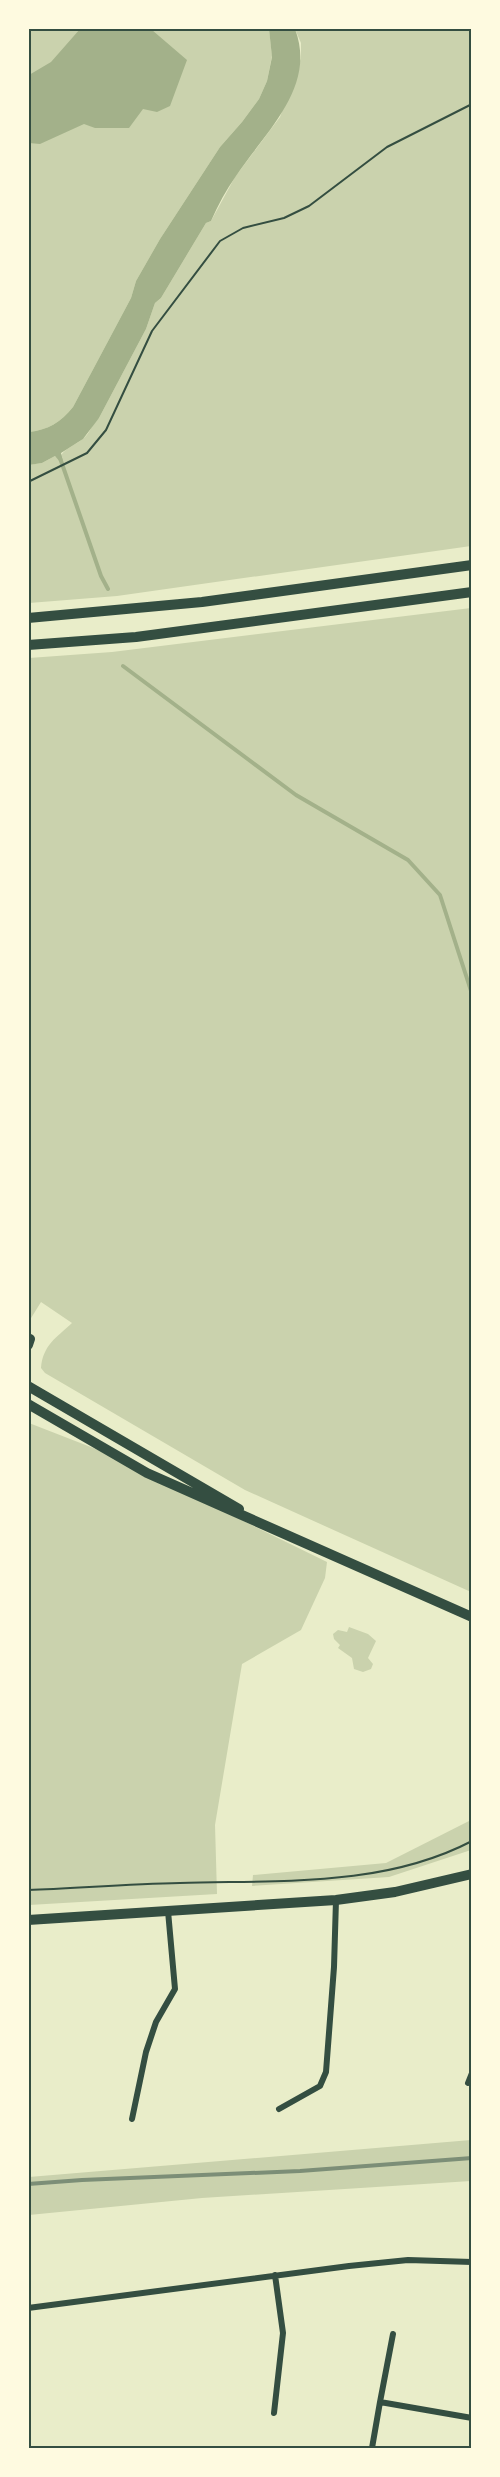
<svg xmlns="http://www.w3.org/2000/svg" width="500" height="2477" viewBox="0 0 500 2477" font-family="Roboto,sans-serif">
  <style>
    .green { fill: #cad2ad }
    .water { fill: #a3b18a }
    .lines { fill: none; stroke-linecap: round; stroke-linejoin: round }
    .stream { stroke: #a3b18a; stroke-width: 4 }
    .path { stroke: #344e41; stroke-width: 2 }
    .minor { stroke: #344e41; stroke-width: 6 }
    .primary { stroke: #344e41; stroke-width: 10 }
    .trunk { stroke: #344e41; stroke-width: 10 }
    .rail { stroke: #7c8e77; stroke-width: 4 }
    .neatline { fill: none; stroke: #344e41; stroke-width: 2 }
  </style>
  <rect width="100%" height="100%" fill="#e9edc9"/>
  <!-- green -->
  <path class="green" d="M 29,29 L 269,29 L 272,56 L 267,81 L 259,99 L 242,122 L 220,147 L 160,239 L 136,281 L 131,298 L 73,407 C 61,422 48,430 29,432 Z
    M 295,29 L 471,29 L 471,546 L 117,596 L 29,603 L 28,465 L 42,463 L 55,456 L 59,459 C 63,448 77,445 85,437 C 91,431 92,423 99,418 L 146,329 L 155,303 L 161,298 L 206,223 L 211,221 L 235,177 L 280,117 L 301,58 L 301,43 Z
    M 471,608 L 472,608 L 471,1592 L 245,1490 L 45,1373 L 41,1368 C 43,1345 56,1338 72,1323 L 41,1302 L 28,1323 L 29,658 L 112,652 Z
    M 29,1423 L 101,1451 L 327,1562 L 325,1578 L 301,1630 L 242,1664 L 215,1825 L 217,1894 L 29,1905 Z
    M 349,1627 L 368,1634 L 376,1641 L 368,1658 L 373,1664 L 371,1669 L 363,1672 L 354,1669 L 352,1658 L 338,1648 L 340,1645 L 334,1639 L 333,1634 L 338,1630 L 347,1632 Z
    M 471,1820 L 471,1850 L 389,1877 L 252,1886 L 253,1875 L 386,1863 Z
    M 471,2140 L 471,2181 L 202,2198 L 29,2215 L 29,2177 Z"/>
  <!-- water -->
  <path class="water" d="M 123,29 L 152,30 L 187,60 L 170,106 L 157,112 L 143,109 L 129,128 L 95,128 L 84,124 L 40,144 L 29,143 L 29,75 L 51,62 L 80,29 Z
    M 269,29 L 295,29 C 317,87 266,131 236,176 C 226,190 218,205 211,221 L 206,223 L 161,298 L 155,303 L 146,329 L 99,418 L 83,439 L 61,453 L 63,462 L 61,463 L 55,456 L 42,463 L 29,465 L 29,432 C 48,430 61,422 73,407 L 131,298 L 136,281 L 160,239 L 220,147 L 242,122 L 259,99 L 267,81 L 272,57 Z"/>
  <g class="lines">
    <!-- stream -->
    <path class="stream" d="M 60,458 L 101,576 L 108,589
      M 123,666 L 296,795 L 408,860 L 440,895 L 472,994"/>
    <!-- path -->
    <path class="path" d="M 28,482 L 87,453 L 106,430 L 152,331 L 220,241 L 243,228 L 284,218 L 309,206 L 387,147 L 472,104
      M 28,1890 C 79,1888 129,1884 180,1883 C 277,1880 382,1888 472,1841"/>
    <!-- minor -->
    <path class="minor" d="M 468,2083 L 472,2073
      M 279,2109 L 320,2086 L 326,2072 L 334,1967 L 336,1900
      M 132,2119 L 146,2052 L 156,2022 L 175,1989 L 168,1911
      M 28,2308 L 349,2266 L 408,2260 L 472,2262
      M 380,2402 L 393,2334
      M 274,2413 L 283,2333 L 275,2275
      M 372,2448 L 380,2402 L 472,2418"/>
    <!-- primary -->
    <path class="primary" d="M 28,1345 L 30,1339
      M 28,1386 L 239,1509
      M 28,1404 L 147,1473 L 472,1617
      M 28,1920 L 336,1900 L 395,1892 L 472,1874"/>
    <!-- trunk -->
    <path class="trunk" d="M 28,618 L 202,602 L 472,565
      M 28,645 L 136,637 L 472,592"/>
    <!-- rail -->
    <path class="rail" d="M 28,2184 L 82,2180 L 300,2171 L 472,2158"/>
  </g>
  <!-- border -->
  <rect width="500" height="2477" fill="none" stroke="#fefae0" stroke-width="60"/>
  <rect x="30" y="30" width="440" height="2417" class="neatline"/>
</svg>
